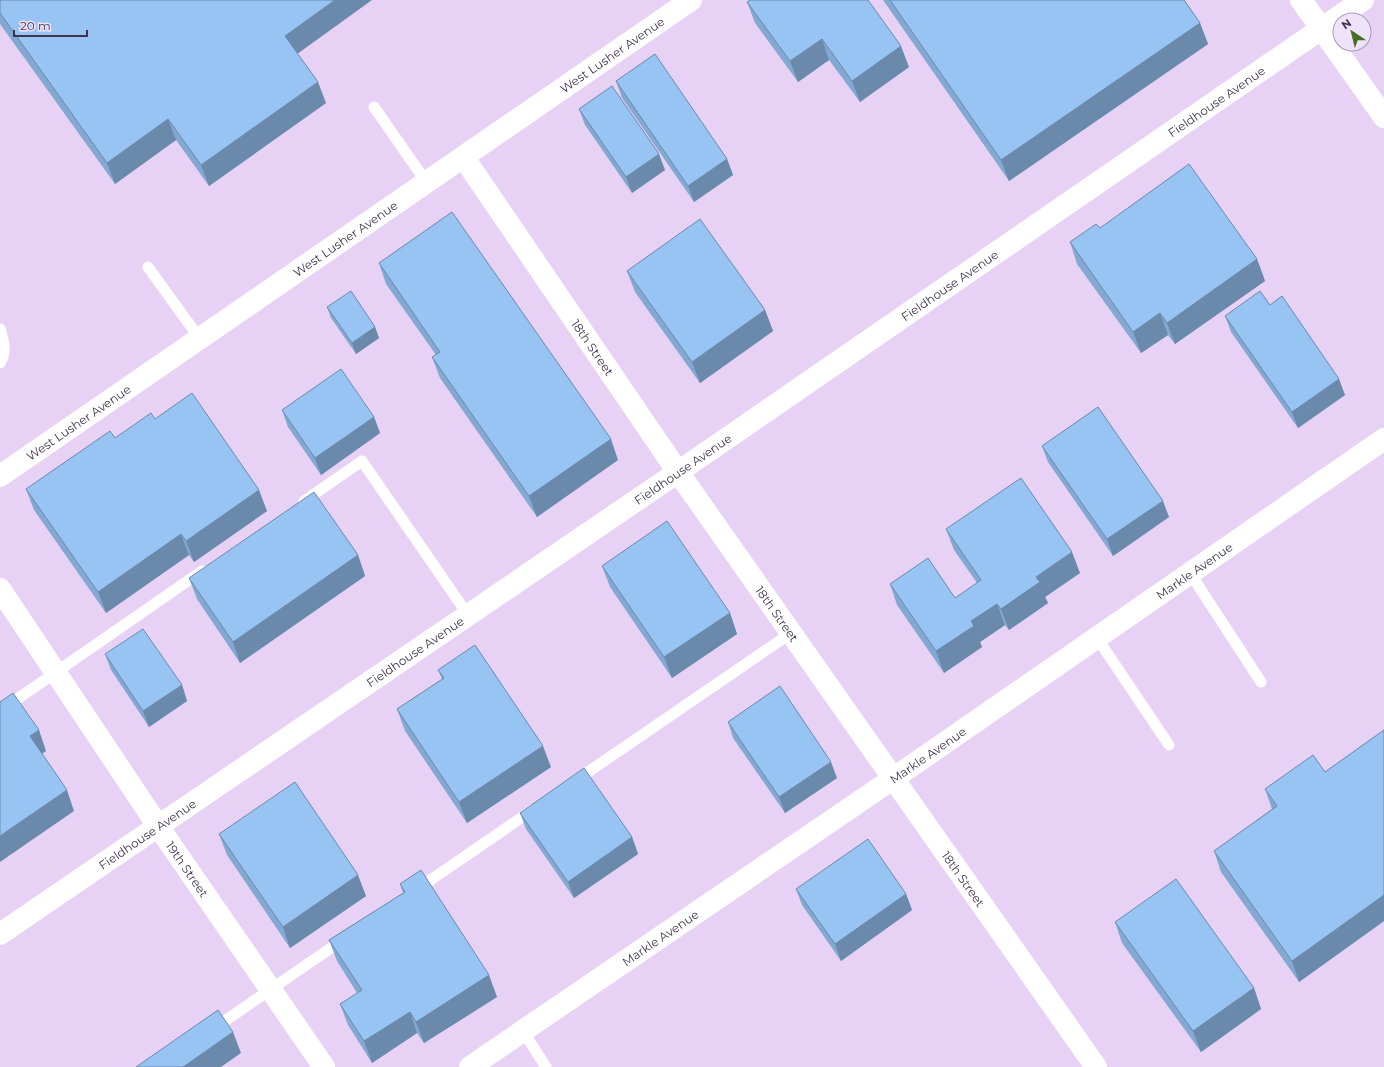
<svg xmlns="http://www.w3.org/2000/svg" width="1384" height="1067" viewBox="0 0 1384 1067" font-family="Montserrat,sans-serif">
  <style>
    .lines { fill: none; stroke-linecap: round; stroke-linejoin: round }
    .lane { stroke: #fff; stroke-width: 11 }
    .street { stroke: #fff; stroke-width: 22 }
    .secondary { stroke: #fff; stroke-width: 22 }
    .primary { stroke: #fff; stroke-width: 22 }
    .wall { fill: #83a9d2 }
    .shaded-wall { fill: #6a89ab }
    .building { fill: #98c4f4; stroke: #6a89ab }
    .labels { text-anchor: middle; dominant-baseline: central; stroke-width: 3; stroke-linejoin: round; paint-order: stroke }
    .street-label { font-size: 12px; fill: #42344c; stroke: #f0e2fb }
  </style>
  <rect width="100%" height="100%" fill="#e7d2f6"/>
  <g class="lines">
    <!-- lane -->
    <path class="lane" d="M 374,107 L 427,183
      M 148,267 L 200,339
      M 0,329 C 4,341 7,352 0,363
      M 304,501 L 362,461 L 468,615
      M 1190,573 L 1261,682
      M 1097,638 L 1169,745
      M 0,711 L 202,571
      M 575,781 L 791,633
      M 416,890 L 534,809
      M 213,1029 L 344,939
      M 523,1031 L 546,1067"/>
    <!-- street -->
    <g class="street">
      <path id="s1" d="M 464,158 L 678,472 L 1096,1067"/>
      <path id="s2" d="M 0,589 L 158,826 L 324,1067"/>
      <path id="s3" d="M 0,934 L 678,472 L 1363,0"/>
      <path id="s4" d="M 470,1067 L 894,778 L 1384,439"/>
    </g>
    <!-- secondary -->
    <path class="secondary" d="M 1301,0 L 1384,117"/>
    <!-- primary -->
    <path class="primary" id="s5" d="M 0,476 L 691,0"/>
  </g>
  <!-- wall -->
  <path class="wall" d="M 0,0 L 297,53 L 326,103 L 209,186 L 176,140 L 115,184 L 0,24 Z
    M 883,0 L 1184,0 L 1200,23 L 1208,44 L 1009,181 Z
    M 747,2 L 909,67 L 860,102 L 829,60 L 798,82 L 755,23 Z
    M 616,81 L 727,159 L 733,175 L 694,202 L 622,98 Z
    M 579,109 L 665,170 L 632,193 L 585,125 Z
    M 1100,228 L 1257,259 L 1265,281 L 1175,344 L 1168,335 L 1141,353 L 1077,264 L 1070,242 Z
    M 379,263 L 618,460 L 537,517 L 440,378 L 432,357 L 436,355 L 386,284 Z
    M 627,271 L 765,310 L 773,331 L 700,383 L 635,292 Z
    M 1270,305 L 1345,395 L 1298,428 L 1231,332 L 1225,316 Z
    M 327,307 L 375,327 L 379,338 L 356,354 L 331,318 Z
    M 282,410 L 374,417 L 380,433 L 321,475 L 288,427 Z
    M 155,419 L 267,511 L 194,562 L 189,555 L 106,613 L 34,510 L 26,489 L 115,438 Z
    M 1042,446 L 1169,517 L 1113,556 L 1048,462 Z
    M 946,529 L 1080,573 L 1045,597 L 1048,603 L 1009,630 L 1005,625 L 980,642 L 982,647 L 944,673 L 897,605 L 890,584 L 955,598 L 977,583 L 954,550 Z
    M 358,555 L 365,576 L 240,663 L 197,599 L 189,578 Z
    M 602,566 L 730,613 L 737,634 L 672,678 L 610,587 Z
    M 105,654 L 182,685 L 187,701 L 149,727 L 111,670 Z
    M 438,670 L 551,767 L 467,823 L 405,731 L 397,709 L 442,679 Z
    M 728,722 L 837,778 L 785,813 L 733,738 Z
    M 1384,730 L 1384,921 L 1299,982 L 1221,872 L 1214,851 L 1272,809 L 1265,789 L 1325,772 Z
    M 520,813 L 632,837 L 638,854 L 574,898 L 526,829 Z
    M 219,834 L 366,896 L 290,948 L 227,855 Z
    M 400,884 L 497,997 L 424,1043 L 417,1033 L 372,1063 L 348,1025 L 340,1004 L 357,993 L 337,961 L 329,940 L 403,893 Z
    M 796,889 L 906,894 L 912,910 L 841,961 L 802,905 Z
    M 1115,922 L 1254,988 L 1261,1009 L 1201,1052 L 1122,943 Z"/>
  <!-- shaded-wall -->
  <path class="shaded-wall" d="M 335,0 L 372,0 L 293,57 L 285,36 Z
    M 1200,23 L 1208,44 L 1009,181 L 1001,160 Z
    M 822,39 L 829,60 L 798,82 L 790,61 Z
    M 901,46 L 909,67 L 860,102 L 852,81 Z
    M 318,82 L 326,103 L 209,186 L 201,165 Z
    M 168,119 L 176,140 L 115,184 L 107,163 Z
    M 659,154 L 665,170 L 632,193 L 626,177 Z
    M 727,159 L 733,175 L 694,202 L 688,186 Z
    M 1257,259 L 1265,281 L 1175,344 L 1167,323 Z
    M 765,310 L 773,331 L 700,383 L 692,362 Z
    M 1160,313 L 1168,335 L 1141,353 L 1133,332 Z
    M 375,327 L 379,338 L 356,354 L 352,343 Z
    M 1339,379 L 1345,395 L 1298,428 L 1292,412 Z
    M 374,417 L 380,433 L 321,475 L 315,458 Z
    M 611,439 L 618,460 L 537,517 L 529,496 Z
    M 259,490 L 267,511 L 194,562 L 186,541 Z
    M 1163,501 L 1169,517 L 1113,556 L 1107,539 Z
    M 181,534 L 189,555 L 106,613 L 98,592 Z
    M 1072,552 L 1080,573 L 1045,597 L 1048,603 L 1009,630 L 1001,609 L 1036,577 Z
    M 358,555 L 365,576 L 240,663 L 233,642 Z
    M 997,604 L 1005,625 L 980,642 L 982,647 L 944,673 L 936,651 L 971,621 Z
    M 730,613 L 737,634 L 672,678 L 664,657 Z
    M 182,685 L 187,701 L 149,727 L 143,711 Z
    M 39,730 L 46,751 L 37,757 L 30,736 Z
    M 543,746 L 551,767 L 467,823 L 459,802 Z
    M 831,762 L 837,778 L 785,813 L 779,797 Z
    M 67,790 L 74,811 L 0,862 L 0,836 Z
    M 632,837 L 638,854 L 574,898 L 568,882 Z
    M 358,875 L 366,896 L 290,948 L 283,927 Z
    M 906,894 L 912,910 L 841,961 L 835,944 Z
    M 1384,895 L 1384,921 L 1299,982 L 1292,961 Z
    M 489,975 L 497,997 L 424,1043 L 416,1022 Z
    M 1254,988 L 1261,1009 L 1201,1052 L 1193,1031 Z
    M 410,1012 L 417,1033 L 372,1063 L 364,1041 Z
    M 233,1032 L 241,1053 L 221,1067 L 183,1067 Z"/>
  <!-- building -->
  <path class="building" d="M 0,0 L 335,0 L 285,36 L 318,82 L 201,165 L 168,119 L 107,163 L 0,13 Z
    M 750,0 L 868,0 L 901,46 L 852,81 L 822,39 L 790,61 L 747,2 Z
    M 890,0 L 1184,0 L 1200,23 L 1001,160 Z
    M 655,54 L 727,159 L 688,186 L 616,81 Z
    M 612,86 L 659,154 L 626,177 L 579,109 Z
    M 1189,164 L 1257,259 L 1167,323 L 1160,313 L 1133,332 L 1070,242 L 1096,224 L 1100,228 Z
    M 452,212 L 611,439 L 529,496 L 432,357 L 440,352 L 379,263 Z
    M 700,219 L 765,310 L 692,362 L 627,271 Z
    M 351,291 L 375,327 L 352,343 L 327,307 Z
    M 1260,291 L 1270,305 L 1282,296 L 1339,379 L 1292,412 L 1225,316 Z
    M 341,369 L 374,417 L 315,458 L 282,410 Z
    M 192,393 L 259,490 L 186,541 L 181,534 L 98,592 L 26,489 L 110,431 L 115,438 L 151,413 L 155,419 Z
    M 1098,407 L 1163,501 L 1107,539 L 1042,446 Z
    M 1021,478 L 1072,552 L 1036,577 L 1040,582 L 1001,609 L 997,604 L 971,621 L 974,626 L 936,651 L 890,584 L 928,558 L 955,598 L 981,580 L 946,529 Z
    M 314,492 L 358,555 L 233,642 L 189,578 Z
    M 667,521 L 730,613 L 664,657 L 602,566 Z
    M 143,629 L 182,685 L 143,711 L 105,654 Z
    M 475,645 L 543,746 L 459,802 L 397,709 L 444,678 L 438,670 Z
    M 780,686 L 831,762 L 779,797 L 728,722 Z
    M 13,693 L 39,730 L 30,736 L 67,790 L 0,836 L 0,702 Z
    M 1384,730 L 1384,895 L 1292,961 L 1214,851 L 1277,806 L 1265,789 L 1313,755 L 1325,772 Z
    M 584,768 L 632,837 L 568,882 L 520,813 Z
    M 295,782 L 358,875 L 283,927 L 219,834 Z
    M 868,839 L 906,894 L 835,944 L 796,889 Z
    M 421,870 L 489,975 L 416,1022 L 410,1012 L 364,1041 L 340,1004 L 362,990 L 329,940 L 405,892 L 400,884 Z
    M 1176,879 L 1254,988 L 1193,1031 L 1115,922 Z
    M 218,1010 L 233,1032 L 183,1067 L 136,1067 Z"/>
  <g class="labels">
    <!-- street labels -->
    <g class="street-label">
      <text stroke="none"><textPath href="#s5" startOffset="743">West Lusher Avenue</textPath></text>
      <text stroke="none"><textPath href="#s3" startOffset="1474">Fieldhouse Avenue</textPath></text>
      <text stroke="none"><textPath href="#s5" startOffset="419">West Lusher Avenue</textPath></text>
      <text stroke="none"><textPath href="#s3" startOffset="1150">Fieldhouse Avenue</textPath></text>
      <text stroke="none"><textPath href="#s1" startOffset="229">18th Street</textPath></text>
      <text stroke="none"><textPath href="#s5" startOffset="95">West Lusher Avenue</textPath></text>
      <text stroke="none"><textPath href="#s3" startOffset="826">Fieldhouse Avenue</textPath></text>
      <text stroke="none"><textPath href="#s4" startOffset="878">Markle Avenue</textPath></text>
      <text stroke="none"><textPath href="#s1" startOffset="553">18th Street</textPath></text>
      <text stroke="none"><textPath href="#s3" startOffset="502">Fieldhouse Avenue</textPath></text>
      <text stroke="none"><textPath href="#s4" startOffset="554">Markle Avenue</textPath></text>
      <text stroke="none"><textPath href="#s3" startOffset="178">Fieldhouse Avenue</textPath></text>
      <text stroke="none"><textPath href="#s2" startOffset="337">19th Street</textPath></text>
      <text stroke="none"><textPath href="#s1" startOffset="877">18th Street</textPath></text>
      <text stroke="none"><textPath href="#s4" startOffset="230">Markle Avenue</textPath></text>
    </g>
  </g>
  <!-- north arrow -->
  <g transform="translate(1352 32) rotate(325)"><circle r="19" fill="#f0e2fb" stroke="#aa9cb5"/>
  <path d="M0-3L7 15L0 10L-7 15Z" fill="#4a6c24"/>
  <text y="-6" font-size="11" font-weight="bold" text-anchor="middle" fill="#42344c">N</text>
  </g>
  <!-- scale -->
  <path d="M14 30v6h73v-6" fill="none" stroke="#42344c" stroke-width="2"/>
  <text x="20" y="30" font-size="12" fill="#42344c" stroke="#f0e2fb" stroke-width="3" paint-order="stroke">20 m</text>
</svg>
